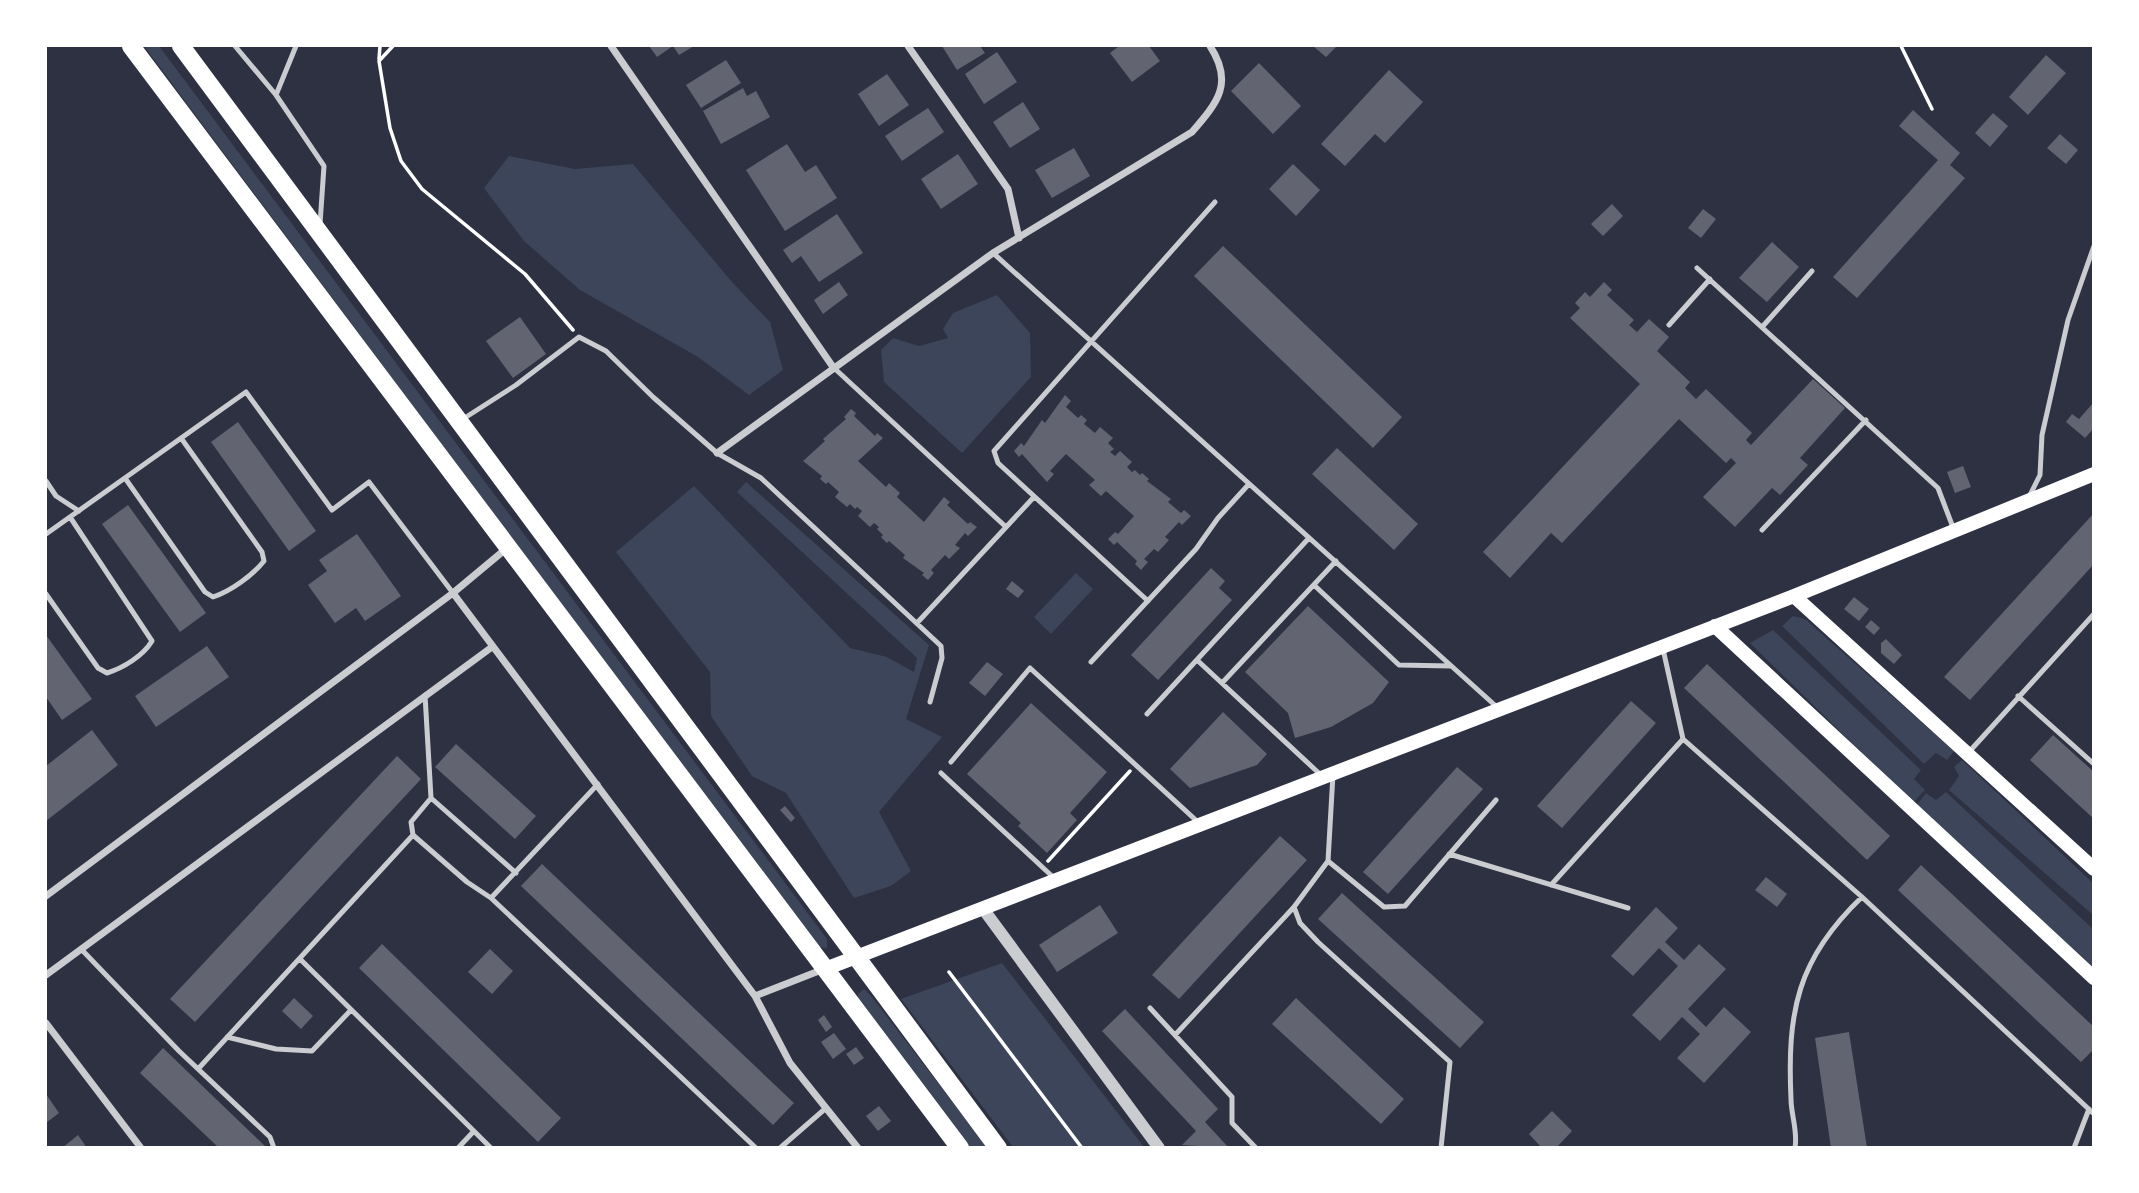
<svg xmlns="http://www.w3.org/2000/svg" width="2139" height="1193" viewBox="0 0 2139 1193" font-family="'Times New Roman',serif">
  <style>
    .green { fill: #3c4559 }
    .building { fill: #626471 }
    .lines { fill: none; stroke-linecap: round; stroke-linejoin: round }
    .path { stroke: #fff; stroke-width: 3.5 }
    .service { stroke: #caccd0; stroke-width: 5 }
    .minor { stroke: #caccd0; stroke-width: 7 }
    .tertiary { stroke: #caccd0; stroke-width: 12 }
    .secondary { stroke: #fff; stroke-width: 14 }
    .trunk { stroke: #fff; stroke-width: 18 }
  </style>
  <rect width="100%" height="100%" fill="#2d3142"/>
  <!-- green -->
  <path class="green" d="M 144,46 L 159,46 L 827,939 L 827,948 L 817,947 Z
    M 509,156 L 575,169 L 633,164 L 732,282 L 770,322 L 783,370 L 749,395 L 698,357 L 580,290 L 524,241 L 484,188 Z
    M 997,295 L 1030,333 L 1031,377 L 962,453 L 884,382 L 881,350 L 893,338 L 919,346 L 948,338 L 943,329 L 953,313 Z
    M 746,482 L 929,645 L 906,719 L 942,737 L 879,812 L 911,871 L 891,886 L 854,898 L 786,793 L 752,776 L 711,716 L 710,672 L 616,552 L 694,486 L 850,648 L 887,657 L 914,672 L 917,658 L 737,492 Z
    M 1076,573 L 1093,589 L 1051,634 L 1034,617 Z
    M 1793,616 L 1805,619 L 1954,751 L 1947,760 L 1936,753 L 1924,764 L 1782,626 Z
    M 1773,630 L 1921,770 L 1914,779 L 1925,790 L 1913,803 L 1750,643 Z
    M 1962,760 L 2093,883 L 2093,915 L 1949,790 L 1959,776 L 1954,767 Z
    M 1946,792 L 2093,929 L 2093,967 L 1916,806 L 1926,793 L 1936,800 Z
    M 1002,963 L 1144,1147 L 1013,1147 L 901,999 Z
    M 864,989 L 872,997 L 987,1147 L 969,1147 L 857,1000 L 858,994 Z"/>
  <!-- building -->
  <path class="building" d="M 649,46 L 694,46 L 679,55 L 673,46 L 657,57 Z
    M 942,46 L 980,46 L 985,53 L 957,70 Z
    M 1119,46 L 1149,46 L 1160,61 L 1132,82 L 1110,53 Z
    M 1313,46 L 1337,46 L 1326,57 Z
    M 997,52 L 1017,82 L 984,104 L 965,74 Z
    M 2046,55 L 2066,73 L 2028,115 L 2009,97 Z
    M 726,60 L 741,83 L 701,108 L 686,85 Z
    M 1259,63 L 1301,106 L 1273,134 L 1231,91 Z
    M 1389,70 L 1423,102 L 1385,143 L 1375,134 L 1345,166 L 1321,144 Z
    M 887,74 L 909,105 L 879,126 L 858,94 Z
    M 743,88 L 747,96 L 756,91 L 770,117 L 721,144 L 703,111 Z
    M 1023,102 L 1040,129 L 1010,148 L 993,122 Z
    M 928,108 L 944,132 L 902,161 L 885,136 Z
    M 1913,110 L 1960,153 L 1950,165 L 1965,178 L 1857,298 L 1833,277 L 1938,160 L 1899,126 Z
    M 1993,113 L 2008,126 L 1990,147 L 1975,133 Z
    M 2060,134 L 2078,150 L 2066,164 L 2047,148 Z
    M 787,144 L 805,172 L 816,165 L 837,198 L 785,231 L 746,170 Z
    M 1074,148 L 1090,176 L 1052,198 L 1035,170 Z
    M 958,154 L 978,184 L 941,209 L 921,179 Z
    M 1293,164 L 1320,190 L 1296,216 L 1269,189 Z
    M 1612,204 L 1623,216 L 1603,236 L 1591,224 Z
    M 1703,209 L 1716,219 L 1701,238 L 1688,228 Z
    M 837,214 L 863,253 L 819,282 L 801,256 L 792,263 L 783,250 Z
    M 1772,242 L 1799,267 L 1767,302 L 1739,278 Z
    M 1223,246 L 1402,417 L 1373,448 L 1194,276 Z
    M 839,282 L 848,295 L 823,314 L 814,300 Z
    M 1604,282 L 1612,290 L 1607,295 L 1634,320 L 1629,325 L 1637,332 L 1649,319 L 1669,337 L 1657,351 L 1690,382 L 1685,388 L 1696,399 L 1706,389 L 1752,433 L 1746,440 L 1751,445 L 1813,379 L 1845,408 L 1800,458 L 1808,465 L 1780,495 L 1772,488 L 1735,527 L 1703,497 L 1736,463 L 1731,458 L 1726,463 L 1679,419 L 1562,543 L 1551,533 L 1510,578 L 1483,552 L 1640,384 L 1570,318 L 1580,308 L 1575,303 L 1585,292 L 1590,297 Z
    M 520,317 L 546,354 L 513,378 L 486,341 Z
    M 1065,395 L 1071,401 L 1066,407 L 1078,418 L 1081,415 L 1087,420 L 1084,424 L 1095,433 L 1100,427 L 1113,438 L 1108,443 L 1114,449 L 1110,452 L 1115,456 L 1120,451 L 1132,462 L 1127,467 L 1132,472 L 1135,470 L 1140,475 L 1142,473 L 1149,479 L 1147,481 L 1171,499 L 1168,502 L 1181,513 L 1184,510 L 1191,516 L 1182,525 L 1179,522 L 1165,537 L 1169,540 L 1158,552 L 1154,549 L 1144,559 L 1148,562 L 1141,570 L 1135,564 L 1137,561 L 1117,542 L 1114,545 L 1108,539 L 1115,532 L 1118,534 L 1134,516 L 1106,491 L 1101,496 L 1089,485 L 1095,480 L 1066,454 L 1050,471 L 1054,474 L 1047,482 L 1022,454 L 1019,457 L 1014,451 L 1021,443 L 1024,446 L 1042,420 L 1045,423 Z
    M 2094,402 L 2094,428 L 2085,438 L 2066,422 L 2072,414 L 2079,419 Z
    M 851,409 L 856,413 L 854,416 L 875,436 L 877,433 L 883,438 L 858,461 L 886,487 L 889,483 L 900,493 L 897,497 L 924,522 L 944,497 L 950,502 L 947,505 L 968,524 L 970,522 L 977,527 L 968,536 L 965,533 L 955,545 L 960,548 L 949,559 L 945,555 L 931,570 L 934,573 L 928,580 L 922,575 L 924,573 L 903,558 L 905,555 L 889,541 L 887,543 L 881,537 L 883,535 L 877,529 L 879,527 L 874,523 L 870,527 L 858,516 L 862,511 L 857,507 L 855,509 L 850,504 L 847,507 L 835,497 L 839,492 L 828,482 L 826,484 L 820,479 L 822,476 L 803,461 L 825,441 L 823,439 L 846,419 L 844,417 Z
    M 238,422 L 316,531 L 289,551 L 211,442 Z
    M 1337,448 L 1418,524 L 1394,550 L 1312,474 Z
    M 1963,466 L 1971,487 L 1955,493 L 1947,472 Z
    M 128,505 L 206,613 L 180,632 L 102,524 Z
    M 2094,513 L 2094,564 L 1970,700 L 1944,677 Z
    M 357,534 L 401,596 L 365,621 L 356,608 L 335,623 L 308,585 L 327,571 L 319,560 Z
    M 1211,568 L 1225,581 L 1219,588 L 1232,600 L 1158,680 L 1131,655 Z
    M 1012,581 L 1024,591 L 1018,598 L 1006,589 Z
    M 1854,597 L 1869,609 L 1859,621 L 1844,609 Z
    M 1308,606 L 1389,682 L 1373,703 L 1331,727 L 1295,738 L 1288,713 L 1245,672 Z
    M 1871,620 L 1880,628 L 1874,635 L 1865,627 Z
    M 46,635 L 92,699 L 62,720 L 46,697 Z
    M 1886,639 L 1902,655 L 1894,664 L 1881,653 L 1881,643 Z
    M 207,646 L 229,677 L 156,727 L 135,696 Z
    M 987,662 L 1003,674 L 985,696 L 969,683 Z
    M 1707,664 L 1890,836 L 1867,860 L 1684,688 Z
    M 1631,701 L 1656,723 L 1562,828 L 1537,806 Z
    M 1031,703 L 1107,772 L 1070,813 L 1077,820 L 1047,853 L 1018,826 L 1021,823 L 967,774 Z
    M 1223,712 L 1267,754 L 1257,765 L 1190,788 L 1170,769 Z
    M 92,730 L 118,765 L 46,821 L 46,766 Z
    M 2053,735 L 2094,772 L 2094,819 L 2030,760 Z
    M 456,744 L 536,816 L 515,839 L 435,767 Z
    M 397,756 L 421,779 L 195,1022 L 170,999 Z
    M 1457,767 L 1483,789 L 1388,894 L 1363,872 Z
    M 785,806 L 795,818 L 791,822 L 780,810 Z
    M 1280,836 L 1307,860 L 1179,999 L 1152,975 Z
    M 542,864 L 794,1103 L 773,1125 L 521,886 Z
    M 1921,865 L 2094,1027 L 2094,1049 L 2081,1062 L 1898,890 Z
    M 1766,877 L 1787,894 L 1777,907 L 1755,890 Z
    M 1342,893 L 1484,1022 L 1460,1048 L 1318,919 Z
    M 1100,905 L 1118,933 L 1057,972 L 1039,945 Z
    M 1656,907 L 1678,928 L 1665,942 L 1684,960 L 1699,944 L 1726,969 L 1688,1009 L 1706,1027 L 1724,1007 L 1751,1032 L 1704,1083 L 1677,1058 L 1700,1034 L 1682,1017 L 1660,1041 L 1632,1015 L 1678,966 L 1659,948 L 1633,976 L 1611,956 Z
    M 382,944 L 561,1118 L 538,1142 L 359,968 Z
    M 490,949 L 513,971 L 492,994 L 468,972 Z
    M 294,998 L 313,1016 L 301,1029 L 282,1011 Z
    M 1296,998 L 1404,1099 L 1381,1124 L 1272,1024 Z
    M 1125,1009 L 1218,1109 L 1205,1122 L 1229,1148 L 1182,1145 L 1196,1131 L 1102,1031 Z
    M 824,1015 L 832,1027 L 826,1032 L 818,1020 Z
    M 1849,1032 L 1867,1148 L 1831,1148 L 1815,1038 Z
    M 834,1033 L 846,1049 L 833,1059 L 821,1042 Z
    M 856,1047 L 864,1058 L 854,1065 L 846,1054 Z
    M 163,1048 L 267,1148 L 219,1148 L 140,1073 Z
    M 46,1094 L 59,1113 L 46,1123 Z
    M 879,1106 L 891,1121 L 878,1131 L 866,1116 Z
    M 1552,1111 L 1572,1131 L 1556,1148 L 1542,1148 L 1529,1134 Z
    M 78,1135 L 87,1148 L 62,1148 Z"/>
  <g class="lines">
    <!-- path -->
    <path class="path" d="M 393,46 L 379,61 L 390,128 L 401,161 L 422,189 L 525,274 L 573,330
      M 1901,46 L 1932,109
      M 379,59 L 380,46
      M 1048,861 L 1130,771
      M 949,972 L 1082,1148"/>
    <!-- service -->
    <path class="service" d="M 235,46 L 276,95
      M 296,46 L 276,95 L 324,166 L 320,224
      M 993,253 L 1498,708
      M 1697,268 L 1938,488 L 1954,530
      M 1669,325 L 1710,279
      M 1763,326 L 1812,271
      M 833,367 L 1006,527
      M 463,419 L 516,385 L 579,337 L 606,351 L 653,397 L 717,453 L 761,478 L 941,646 L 942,658 L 930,702
      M 125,478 L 205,592 L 213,597 C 231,591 253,575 264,561 L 262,552 L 181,438
      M 46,481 L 56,496 L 79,511
      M 2030,495 L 2040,475 L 2042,435 L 2068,320 L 2094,246
      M 1762,530 L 1866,420
      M 46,534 L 246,392 L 332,510 L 369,482 L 453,593
      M 1314,585 L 1399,665 L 1450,666
      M 46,594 L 98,668 L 107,673 C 123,668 143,656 152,641 L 70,517
      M 1148,601 L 998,463 L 994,451 L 1215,202
      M 917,623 L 1034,497
      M 1663,649 L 1683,739 L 1862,897 L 2094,1114
      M 1197,660 L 1323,777
      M 1091,662 L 1196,549 L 1218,518 L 1249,484
      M 1222,683 L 1336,561
      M 425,695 L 431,798
      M 2018,696 L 2094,764
      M 1147,714 L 1309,538
      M 1969,752 L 2094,614
      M 951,762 L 1030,668 L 1199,823
      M 941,773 L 1054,878
      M 413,835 L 411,822 L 431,798 L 516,873
      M 1449,854 L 1628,908
      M 1328,861 L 1384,907 L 1405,906 L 1496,800
      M 1551,885 L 1683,739
      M 491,898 L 756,1148
      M 1294,907 L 1300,923 L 1318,942 L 1450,1062 L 1441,1148
      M 82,950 L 179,1051 L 270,1137 L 274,1148
      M 300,959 L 491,1148
      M 1150,1008 L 1232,1097 L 1232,1123 L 1256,1148
      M 1175,1035 L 1294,907 L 1328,861 L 1333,774
      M 227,1037 L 276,1049 L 312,1051 L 351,1010
      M 198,1069 L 413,835 L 467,882 L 491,898 L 598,784
      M 458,1148 L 474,1131
      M 780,1148 L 826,1108
      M 1795,1148 C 1798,1131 1791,1115 1791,1099 C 1787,1012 1797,959 1862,897
      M 2074,1148 L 2089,1109"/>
    <!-- minor -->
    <path class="minor" d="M 611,46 L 833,367
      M 908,46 L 1008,189 L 1019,238
      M 717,453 L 993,253 L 1192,132 C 1218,102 1234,83 1210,46
      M 453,593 L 755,996
      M 46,896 L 453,593 L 507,548
      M 824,969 L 755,996 L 790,1063 L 858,1148
      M 46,975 L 492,647
      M 46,1023 L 141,1148"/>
    <!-- tertiary -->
    <path class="tertiary" d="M 984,910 L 1159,1148"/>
    <!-- secondary -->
    <path class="secondary" d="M 1794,596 L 2094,869
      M 1715,626 L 2094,978
      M 825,969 L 1794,596 L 2094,474"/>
    <!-- trunk -->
    <path class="trunk" d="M 131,46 L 960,1148
      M 181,46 L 998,1148"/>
  </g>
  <!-- border -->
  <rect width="2139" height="1193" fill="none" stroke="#ffffff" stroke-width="94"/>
</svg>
